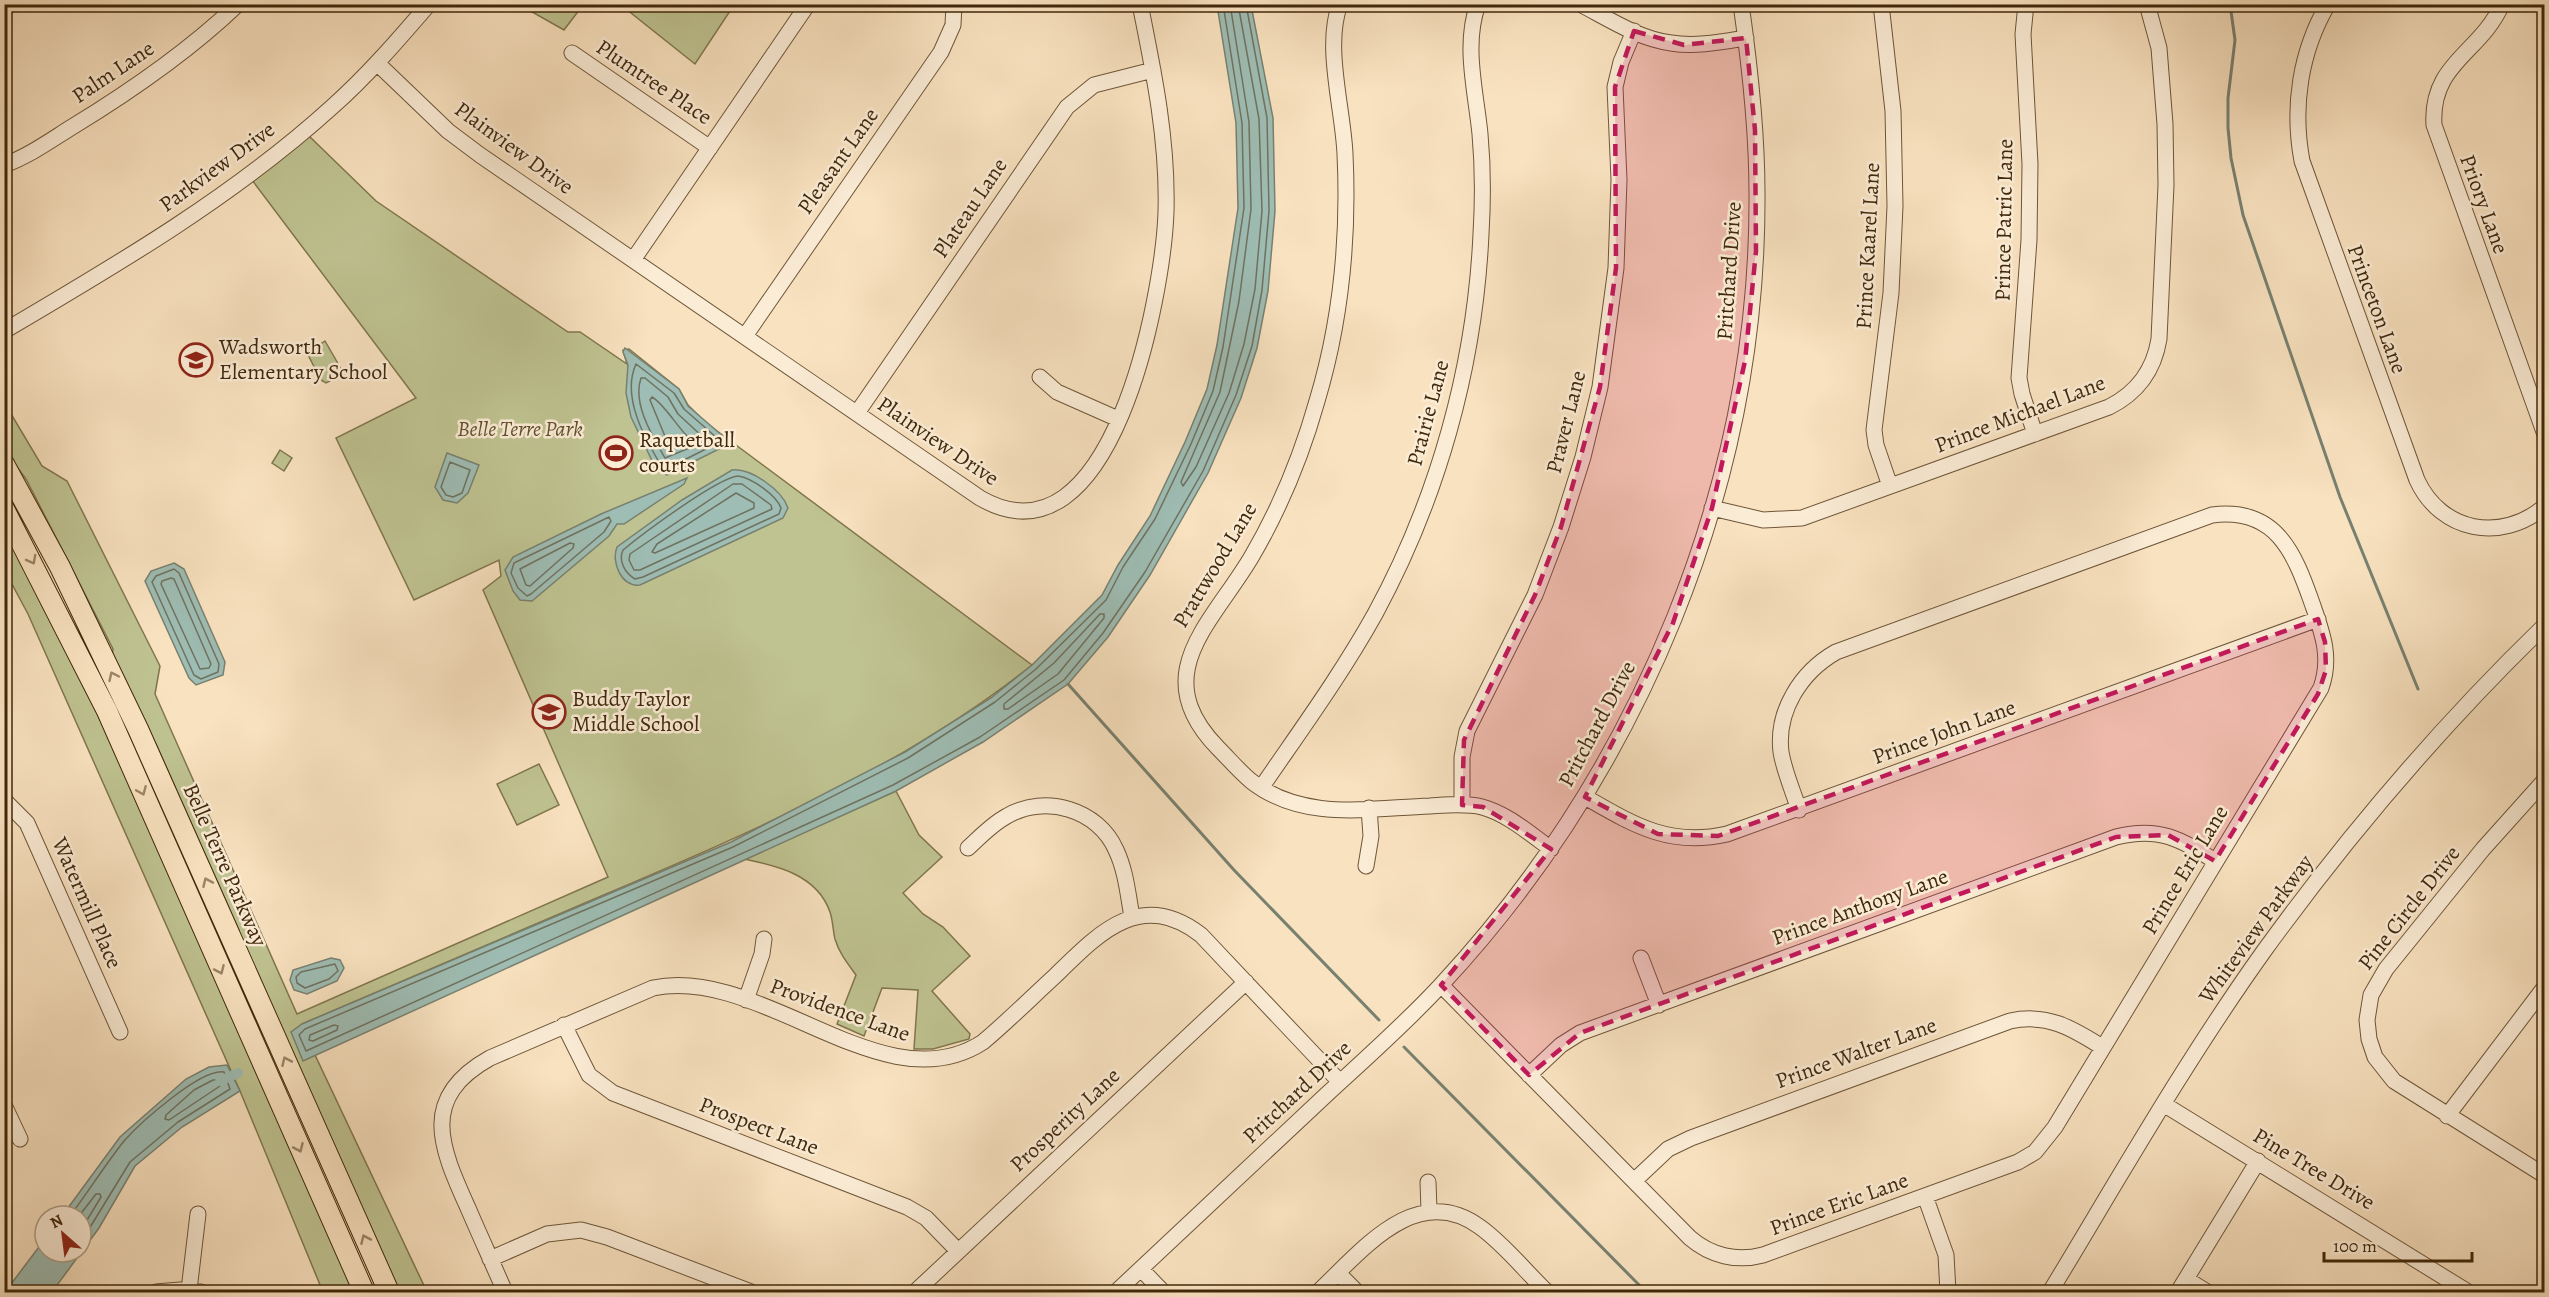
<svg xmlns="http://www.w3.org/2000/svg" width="2549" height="1297" viewBox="0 0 2549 1297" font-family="Alegreya,serif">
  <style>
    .green { fill: #bfc391; stroke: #80764e; stroke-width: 1.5 }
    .water { fill: #9ebdb4; stroke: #788170; stroke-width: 1.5 }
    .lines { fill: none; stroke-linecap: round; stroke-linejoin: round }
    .shore { stroke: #6f7260; stroke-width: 1.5 }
    .stream { stroke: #788170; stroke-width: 3 }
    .canal { stroke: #9ebdb4; stroke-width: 10 }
    .minor-casing { stroke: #6e5638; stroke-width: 17 }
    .major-casing { stroke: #40280b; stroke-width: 22 }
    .minor { stroke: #fbecd6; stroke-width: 15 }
    .major { stroke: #f9e2c0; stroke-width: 20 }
    .oneway { stroke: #9c8566 }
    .marked { fill: #c2185b; fill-opacity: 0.2; stroke: #c2185b; stroke-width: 4.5; stroke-dasharray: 12 8; stroke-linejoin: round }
    .labels { text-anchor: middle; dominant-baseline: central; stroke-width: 5; stroke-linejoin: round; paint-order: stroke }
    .street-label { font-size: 22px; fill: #40280b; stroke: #fbecd6 }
    .poi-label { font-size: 22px; fill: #40280b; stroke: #fbecd6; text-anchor: start }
    .park-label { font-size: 22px; font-style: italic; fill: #604f2c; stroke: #fbecd6 }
  </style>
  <rect width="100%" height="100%" fill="#f9e2c0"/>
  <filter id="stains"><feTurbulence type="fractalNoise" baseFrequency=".00333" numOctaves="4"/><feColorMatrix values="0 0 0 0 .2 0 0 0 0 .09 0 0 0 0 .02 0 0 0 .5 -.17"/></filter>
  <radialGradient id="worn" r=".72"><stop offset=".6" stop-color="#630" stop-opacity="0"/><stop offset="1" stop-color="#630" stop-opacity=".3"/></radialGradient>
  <!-- green -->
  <path class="green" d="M 518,4 L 583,4 L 583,5 L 564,30 Z
    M 621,5 L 734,5 L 695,64 Z
    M 309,136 L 376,201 L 568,332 L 580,332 L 627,364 L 623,350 L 629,349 L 679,389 L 688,405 L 705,422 L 1032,665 C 906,766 754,831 606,894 C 505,938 403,980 302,1024 L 303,1060 L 315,1055 L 427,1292 L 395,1292 L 236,938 L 239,930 L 157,746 L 112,659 L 113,649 L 26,479 L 5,451 L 4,402 L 42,466 L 67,481 L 160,666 L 155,694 L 297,1014 L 608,877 L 483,590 L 501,576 L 499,560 L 414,600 L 336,438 L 416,398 L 252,180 Z
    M 325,341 L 344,374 L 326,383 L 321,380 L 307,353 Z
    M 280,450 L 292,458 L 284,471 L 272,463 Z
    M 4,521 L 56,621 L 358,1292 L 323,1292 L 240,1091 L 28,614 L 5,571 Z
    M 539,764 L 559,805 L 517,825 L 497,784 Z
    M 896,791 L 919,835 L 942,857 L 903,893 L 923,914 L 943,927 L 970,956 L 932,991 L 970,1034 L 969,1039 L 933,1049 L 914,1049 L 918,990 L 882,988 L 864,1036 L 837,1024 L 856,975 C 848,964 839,953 835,939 C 833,931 833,921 830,912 C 817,875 778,866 744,859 Z"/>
  <!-- water -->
  <path class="water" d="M 1217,5 L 1251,5 L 1273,118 L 1275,211 L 1268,291 L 1257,348 L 1241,398 L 1208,473 L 1150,575 L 1108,637 L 1068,684 L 983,742 L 896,791 L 303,1061 L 291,1032 L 302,1024 L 731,842 L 905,752 L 991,698 L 1032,665 L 1102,595 L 1118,565 L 1150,516 L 1185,442 L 1207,389 L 1217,345 L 1238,208 L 1236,123 Z
    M 625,348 L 679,389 L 688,406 L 725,438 L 725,446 L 667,475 L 657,471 L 631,417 L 626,393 L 628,365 L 623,352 Z
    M 447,453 L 479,465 L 468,493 L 457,503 L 443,500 L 435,487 Z
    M 732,470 C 751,468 782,490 788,508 L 783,518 L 640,585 C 621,587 611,562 617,547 L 682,500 Z
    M 687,478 L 684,484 L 624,524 L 617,524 L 609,536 L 532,601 L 520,600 L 513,591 L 505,570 L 513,557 L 601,514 Z
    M 174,563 L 184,569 L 225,662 L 223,675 L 196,685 L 189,678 L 145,581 L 151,571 Z
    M 331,958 L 340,960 L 344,968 L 337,981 L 307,994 L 294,990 L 290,980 L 293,970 Z
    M 227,1065 L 240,1091 L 182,1127 L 135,1166 L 99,1228 L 52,1292 L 5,1292 L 45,1239 L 45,1252 L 81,1252 L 81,1216 L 62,1216 L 120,1137 L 186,1079 L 209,1067 Z"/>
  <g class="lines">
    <!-- shore -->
    <path class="shore" d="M 1223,4 L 1242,123 L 1244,208 L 1223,347 L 1213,391 L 1191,444 L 1155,519 L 1123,567 L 1106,600 L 1036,669 L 995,702 L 908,758 L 733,847 L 305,1029 L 299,1035 L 306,1051 L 893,785 L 980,737 L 1064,680 L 1103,633 L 1145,572 L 1203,471 L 1236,395 L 1252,346 L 1262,290 L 1269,211 L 1267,118 L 1246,4
      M 1230,4 L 1249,122 L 1251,209 L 1239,301 L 1220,392 L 1181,482 L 1183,486 L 1196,467 L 1229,393 L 1244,344 L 1255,289 L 1262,211 L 1259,119 L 1238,4
      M 636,364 L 674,393 L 684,409 L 717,438 L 718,443 L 666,469 L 662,467 C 645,439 621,397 636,364 Z
      M 641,378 L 645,378 L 668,397 L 678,414 L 704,438 L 704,442 L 665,458 C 653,437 632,404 641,378 Z
      M 652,397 C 663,403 677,426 687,436 L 687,440 L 669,446 L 650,400 Z
      M 450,462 L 470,470 L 462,493 L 453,497 L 446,495 L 441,487 Z
      M 738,476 C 752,478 776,495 781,508 L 779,514 L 643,577 L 635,579 C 625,573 618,561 623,550 C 641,535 717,478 738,476 Z
      M 733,484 L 742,484 L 771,505 L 772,509 L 640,570 L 634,570 L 629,560 L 630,554 Z
      M 736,493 L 754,503 L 754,508 L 655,553 L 652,552 L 657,544 Z
      M 609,517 L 611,521 L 604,532 L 531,594 L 527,596 L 518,588 L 511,573 L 514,563 Z
      M 570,543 L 574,544 L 573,548 L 530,586 L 526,585 L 520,569 Z
      M 174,569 L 179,573 L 219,664 L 218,672 L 201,679 L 194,675 L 152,582 L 156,576 Z
      M 171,578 L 174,579 L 211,664 L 209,668 L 200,669 L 161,584 L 162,581 Z
      M 1100,614 L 1104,614 L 1104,618 L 1058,674 L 1008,709 L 1004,709 L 1004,704 L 1054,663 Z
      M 335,964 L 338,971 L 329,979 L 305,988 L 297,983 L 296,977 L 301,972 Z
      M 334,1025 L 338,1026 L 337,1030 L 313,1041 L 309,1040 L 310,1035 Z
      M 213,1080 L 219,1080 L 220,1086 L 169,1120 L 165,1119 L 166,1115 L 194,1090 Z
      M 70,1216 C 88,1192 105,1165 124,1141 C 140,1123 201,1068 224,1072 L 230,1089 L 178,1122 L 130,1162 L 81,1242
      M 79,1216 L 96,1194 L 100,1194 L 101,1197 L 81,1230"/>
    <!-- stream -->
    <path class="stream" d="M 2230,4 L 2235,40 L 2228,98 L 2228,128 L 2231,158 L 2243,215 L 2340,497 L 2418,689
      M 1068,684 L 1234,870 L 1379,1020
      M 1404,1047 L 1646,1292
      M 4,1284 L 14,1292"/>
    <!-- canal -->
    <path class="canal" d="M 220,1081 L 238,1073"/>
    <!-- minor casing -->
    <g class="minor-casing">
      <path id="minor" d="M 1340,4 C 1324,46 1343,108 1345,154 C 1349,237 1341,321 1317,401 C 1302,454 1280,508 1252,556 C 1212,624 1146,674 1218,748 C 1229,759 1239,771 1251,781 C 1303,822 1369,808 1430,806 C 1447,805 1466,803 1482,807 C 1508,814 1530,834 1551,849
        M 1580,4 C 1609,19 1639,39 1671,43 C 1696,47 1721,42 1746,38
        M 1881,4 L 1893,111 L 1895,206 L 1891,293 L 1874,430 L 1876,445 L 1890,486
        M 2026,4 L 2023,34 L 2030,164 L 2029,240 L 2019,378 L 2022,394 L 2035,434
        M 2328,4 C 2300,52 2292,107 2302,161 L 2417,480 C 2441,532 2501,543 2544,507
        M 2502,4 C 2481,53 2430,63 2434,125 L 2544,432
        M 4,9 L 11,4
        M 572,53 L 710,148
        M 377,63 L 448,131 L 480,155 L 980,498 C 1112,574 1163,295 1166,212 C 1168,141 1154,73 1140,4
        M 4,165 C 29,156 51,140 72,127 C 131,91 188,52 238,4
        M 633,260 L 808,4
        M 4,331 C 118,264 234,196 332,107 C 367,76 398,40 429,4
        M 745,336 L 941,52 L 953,25 L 954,4
        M 1040,377 L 1057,392 L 1118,419
        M 857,413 L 1067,107 L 1094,85 L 1153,70
        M 1712,508 L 1763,520 L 1802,518 L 2109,407 C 2137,393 2154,370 2159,339 L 2166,185 L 2165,124 L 2159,48 L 2147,4
        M 2544,781 L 2483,849 L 2386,969 L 2371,995 L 2367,1020 L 2369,1039 L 2375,1057 L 2394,1081 L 2544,1175
        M 1261,788 C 1300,731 1341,675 1375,614 C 1438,498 1475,366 1481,234 C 1483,201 1483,167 1480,134 C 1476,92 1463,45 1478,4
        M 1585,797 C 1634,825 1669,847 1727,834 L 2318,619
        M 4,800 L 27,823 L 120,1032
        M 1462,805 L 1462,757 L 1467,731 L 1535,595 L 1561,527 L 1583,457 L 1600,387 L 1616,268 L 1619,180 L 1615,87 L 1621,62 L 1634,31
        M 968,848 C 980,837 992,824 1007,816 C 1045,794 1098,809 1116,850 C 1126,871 1128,895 1132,917
        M 1366,866 L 1371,836 L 1369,808
        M 1641,958 L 1659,1005
        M 1441,985 L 1690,1238 C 1711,1256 1737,1262 1763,1255 L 2018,1162 L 2035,1152 L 2055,1127 L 2321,688 C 2332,657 2322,632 2312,603 C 2294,552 2276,507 2212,515 L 1836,652 C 1801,672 1776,711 1781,752 C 1784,771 1793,791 1799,810
        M 746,1000 L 762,954 L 764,939
        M 564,1025 L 589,1075 L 613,1093 L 907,1207 L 926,1218 L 958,1251
        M 1529,1075 L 1561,1045 L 1580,1033 L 2116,837 C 2159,826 2180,839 2215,861
        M 4,1105 L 20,1139
        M 2165,1105 L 2468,1292
        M 2447,1116 L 2544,988
        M 1634,1181 L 1668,1149 L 1691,1138 L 2010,1021 C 2047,1013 2072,1028 2102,1047
        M 1428,1182 L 1429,1211
        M 1925,1196 L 1946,1255 L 1948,1292
        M 490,1259 L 547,1234 L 581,1230 L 607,1237 L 751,1292
        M 1141,1269 L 1163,1292
        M 1338,1273 L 1357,1292
        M 2186,1279 L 2207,1292
        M 189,1290 L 198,1214
        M 156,1292 L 180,1290 L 201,1292
        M 505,1292 C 493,1264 480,1236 468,1208 C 441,1148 418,1098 490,1058 L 653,988 C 762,965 884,1107 983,1042 C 1008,1021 1031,998 1055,976 C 1098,934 1140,888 1201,935 L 1340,1082
        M 915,1292 L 1246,982
        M 1116,1292 C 1186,1226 1256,1161 1326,1095 C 1365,1059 1405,1024 1441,985 C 1639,772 1759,485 1757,193 C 1757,130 1750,67 1741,4
        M 1318,1292 C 1361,1252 1416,1180 1480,1227 C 1505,1245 1525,1271 1547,1292
        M 2050,1292 C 2119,1178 2186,1060 2264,951 C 2348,835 2442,725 2544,626
        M 2178,1292 L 2258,1161"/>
    </g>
    <!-- major casing -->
    <g class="major-casing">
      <path id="major" d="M 4,464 L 60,567 L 138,729 L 389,1292
        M 4,509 L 107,711 L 364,1292"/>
    </g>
    <!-- minor -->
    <use href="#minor" class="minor"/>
    <!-- major -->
    <use href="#major" class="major"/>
  </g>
  <!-- one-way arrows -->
  <defs><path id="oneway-chevron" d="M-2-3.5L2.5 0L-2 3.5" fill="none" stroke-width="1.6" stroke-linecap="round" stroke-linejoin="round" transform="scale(1.5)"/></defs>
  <g class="oneway">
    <use href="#oneway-chevron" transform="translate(32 560) rotate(62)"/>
    <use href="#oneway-chevron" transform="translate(113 676) rotate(-115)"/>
    <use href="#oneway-chevron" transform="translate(142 791) rotate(67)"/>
    <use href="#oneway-chevron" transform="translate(207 882) rotate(-114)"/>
    <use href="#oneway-chevron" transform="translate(220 970) rotate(66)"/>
    <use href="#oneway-chevron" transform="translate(286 1061) rotate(-114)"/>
    <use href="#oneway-chevron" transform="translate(299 1148) rotate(66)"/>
    <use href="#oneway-chevron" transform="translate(365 1239) rotate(-114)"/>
  </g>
  <!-- marked area -->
  <path class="marked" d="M 1634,31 L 1684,45 L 1746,38 L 1755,130 L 1756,251 L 1745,361 L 1712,508 L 1673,623 L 1585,797 L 1658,834 L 1718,836 L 2318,619 L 2325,642 L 2326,670 L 2318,694 L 2215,861 L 2168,835 L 2116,837 L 1580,1033 L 1529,1075 L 1441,985 L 1551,849 L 1483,807 L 1462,805 L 1464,740 L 1535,595 L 1561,527 L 1600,387 L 1616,268 L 1615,87 Z"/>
  <!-- icons -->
  <defs>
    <g id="school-ring" transform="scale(1.725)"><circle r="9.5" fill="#fbecd6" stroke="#8f2418" stroke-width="1.5"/><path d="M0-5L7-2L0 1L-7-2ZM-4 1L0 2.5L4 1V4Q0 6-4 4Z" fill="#8f2418"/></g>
    <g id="stadium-ring" transform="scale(1.725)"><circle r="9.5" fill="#fbecd6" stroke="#8f2418" stroke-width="1.5"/><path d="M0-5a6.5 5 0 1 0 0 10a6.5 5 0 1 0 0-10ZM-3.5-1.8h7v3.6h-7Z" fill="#8f2418"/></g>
  </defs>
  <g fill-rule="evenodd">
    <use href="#school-ring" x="196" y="360"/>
    <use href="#stadium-ring" x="616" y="453"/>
    <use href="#school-ring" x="549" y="712"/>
  </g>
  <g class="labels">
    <!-- street labels -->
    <g class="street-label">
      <text transform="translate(113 72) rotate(-34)">Palm Lane</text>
      <text transform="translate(654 82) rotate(34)">Plumtree Place</text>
      <text transform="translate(514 148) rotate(36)">Plainview Drive</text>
      <text transform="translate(838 161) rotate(-55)">Pleasant Lane</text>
      <text transform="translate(217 167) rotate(-36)">Parkview Drive</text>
      <text transform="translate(2484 204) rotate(70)">Priory Lane</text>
      <text transform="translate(970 208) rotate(-56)">Plateau Lane</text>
      <text transform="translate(2004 220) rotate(-89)">Prince Patric Lane</text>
      <text transform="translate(1868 246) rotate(-87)">Prince Kaarel Lane</text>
      <text transform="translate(1729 271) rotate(-86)">Pritchard Drive</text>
      <text transform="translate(2377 309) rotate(70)">Princeton Lane</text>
      <text transform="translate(1428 413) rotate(-75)">Prairie Lane</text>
      <text transform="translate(2020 414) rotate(-21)">Prince Michael Lane</text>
      <text transform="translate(1566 422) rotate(-76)">Praver Lane</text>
      <text transform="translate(938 441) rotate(34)">Plainview Drive</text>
      <text transform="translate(1215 565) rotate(-59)">Prattwood Lane</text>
      <text transform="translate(1597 724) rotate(-62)">Pritchard Drive</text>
      <text transform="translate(1944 732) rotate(-20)">Prince John Lane</text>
      <text transform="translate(225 865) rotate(66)">Belle Terre Parkway</text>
      <text transform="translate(2185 870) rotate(-59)">Prince Eric Lane</text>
      <text transform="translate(87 903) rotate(66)">Watermill Place</text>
      <text transform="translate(1860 907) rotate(-20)">Prince Anthony Lane</text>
      <text transform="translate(2409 908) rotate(-52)">Pine Circle Drive</text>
      <text transform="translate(2256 929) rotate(-54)">Whiteview Parkway</text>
      <text transform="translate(840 1010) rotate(20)">Providence Lane</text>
      <text transform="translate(1856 1053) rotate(-20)">Prince Walter Lane</text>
      <text transform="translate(1297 1092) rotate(-43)">Pritchard Drive</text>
      <text transform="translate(1065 1120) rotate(-43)">Prosperity Lane</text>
      <text transform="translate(759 1126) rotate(21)">Prospect Lane</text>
      <text transform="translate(2314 1169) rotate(31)">Pine Tree Drive</text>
      <text transform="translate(1839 1204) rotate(-20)">Prince Eric Lane</text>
    </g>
    <!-- poi labels -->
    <g class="poi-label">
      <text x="219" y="347">Wadsworth<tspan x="219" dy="25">Elementary School</tspan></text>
      <text x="639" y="440">Raquetball<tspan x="639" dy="25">courts</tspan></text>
      <text x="572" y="699">Buddy Taylor<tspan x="572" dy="25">Middle School</tspan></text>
    </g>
    <!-- park labels -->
    <g class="park-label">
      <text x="520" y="429">Belle Terre Park</text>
    </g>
  </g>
  <!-- margin -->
  <rect width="2549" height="1297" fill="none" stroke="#f9e2c0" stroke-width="24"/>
  <rect x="6" y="6" width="2537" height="1285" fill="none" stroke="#40280b" stroke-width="3"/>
  <rect x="12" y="12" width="2525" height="1273" fill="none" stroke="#40280b" stroke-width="1.5"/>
  <!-- north arrow -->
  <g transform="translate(63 1234) rotate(332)"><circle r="28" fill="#fbecd6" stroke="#b09e85" stroke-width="1.5"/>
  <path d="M0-4.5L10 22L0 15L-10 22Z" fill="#8f2418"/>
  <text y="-9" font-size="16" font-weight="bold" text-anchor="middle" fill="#40280b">N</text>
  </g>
  <!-- scale -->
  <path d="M2324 1252v9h148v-9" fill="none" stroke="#40280b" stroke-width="3"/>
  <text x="2333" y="1252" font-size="18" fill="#40280b" stroke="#fbecd6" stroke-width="4.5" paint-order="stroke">100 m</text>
  <rect width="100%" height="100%" filter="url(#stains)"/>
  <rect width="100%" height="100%" fill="url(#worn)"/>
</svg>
